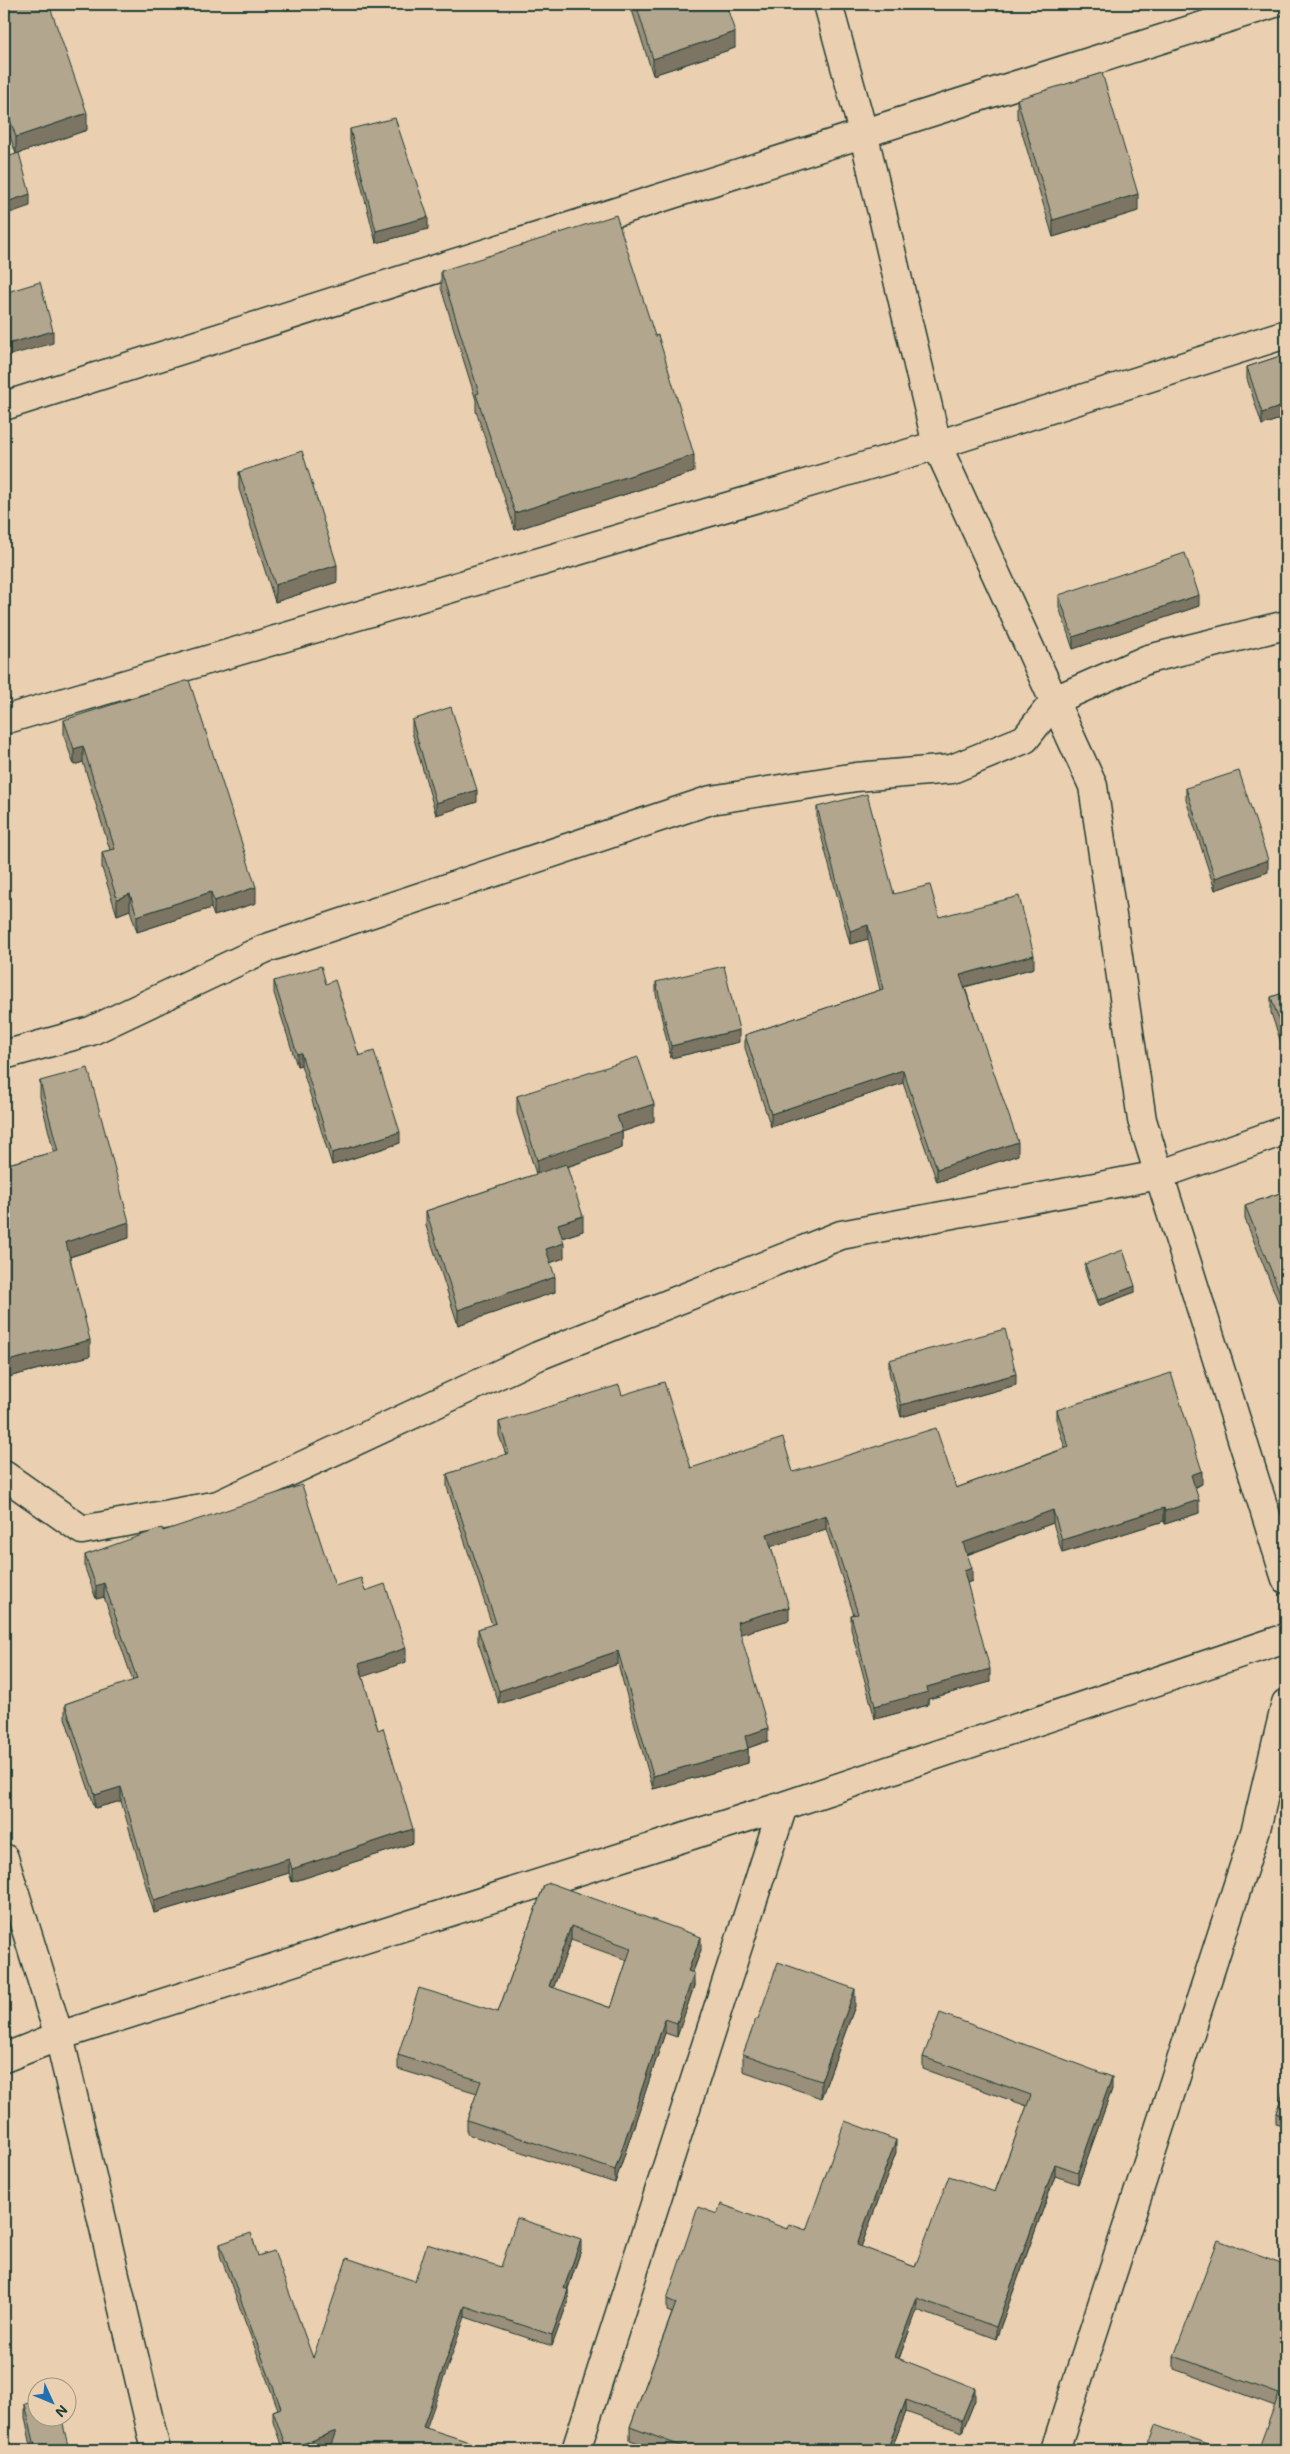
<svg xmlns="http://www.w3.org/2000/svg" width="1290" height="2454" viewBox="0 0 1290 2454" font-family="Mali,sans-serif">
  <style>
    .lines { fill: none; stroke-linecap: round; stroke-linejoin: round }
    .minor-casing { stroke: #1f3d34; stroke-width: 31 }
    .minor { stroke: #eacfb1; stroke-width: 28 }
    .wall { fill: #998f7a; stroke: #1f3d34; fill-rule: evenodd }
    .shaded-wall { fill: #7d7463; stroke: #1f3d34 }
    .building { fill: #b2a68e; stroke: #1f3d34; fill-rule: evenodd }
  </style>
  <rect width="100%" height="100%" fill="#eacfb1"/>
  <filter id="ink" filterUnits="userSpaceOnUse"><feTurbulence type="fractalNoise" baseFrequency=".02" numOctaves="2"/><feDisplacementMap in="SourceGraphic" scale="10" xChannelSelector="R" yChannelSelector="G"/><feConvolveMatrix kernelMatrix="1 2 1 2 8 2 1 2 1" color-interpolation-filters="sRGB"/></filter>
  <g filter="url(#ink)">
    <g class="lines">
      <!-- minor casing -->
      <g class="minor-casing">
        <path id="minor" d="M 828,4 L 863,132 L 937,445 L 1093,786 L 1142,1120 L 1286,1579
          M 4,406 L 1272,4
          M 4,720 L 937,445 L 1286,334
          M 4,1055 L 91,1031 L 264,949 L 711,800 L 856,777 L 952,769 L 1025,739 L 1055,700 L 1148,659 L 1286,625
          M 4,1475 L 82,1530 L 218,1505 L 538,1356 L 841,1235 L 1159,1175 L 1286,1130
          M 4,1858 L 59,2036 L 156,2450
          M 4,2058 L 59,2036 L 783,1806 L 1286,1638
          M 576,2450 L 783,1806
          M 1055,2450 L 1256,1829 L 1286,1703"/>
      </g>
      <!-- minor -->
      <use href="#minor" class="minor"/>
    </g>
    <!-- wall -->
    <path class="wall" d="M 4,4 L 87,130 L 16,154 L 4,118 Z
      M 630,4 L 726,4 L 735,48 L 653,75 Z
      M 1017,99 L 1138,211 L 1053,237 L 1017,116 Z
      M 350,129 L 428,229 L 376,243 L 350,141 Z
      M 441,271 L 694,472 L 515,530 L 476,411 L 476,400 L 441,288 Z
      M 1286,354 L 1286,417 L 1262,425 L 1247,379 L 1247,367 Z
      M 239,472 L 337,582 L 275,602 L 239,489 Z
      M 1059,595 L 1199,606 L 1073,649 L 1059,607 Z
      M 64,720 L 256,903 L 214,916 L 211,908 L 137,932 L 130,910 L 117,915 L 102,868 L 102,852 L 110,850 L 83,762 L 74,765 L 64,736 Z
      M 412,720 L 477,802 L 436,815 L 412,732 Z
      M 1186,788 L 1268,872 L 1215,890 L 1186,800 Z
      M 817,807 L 894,894 L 939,917 L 1034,968 L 965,987 L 1018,1155 L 937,1182 L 903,1083 L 771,1127 L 745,1048 L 745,1035 L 880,990 L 868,939 L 850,944 L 817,820 Z
      M 274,981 L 326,984 L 400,1143 L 332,1165 L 301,1065 L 297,1066 L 274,993 Z
      M 656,982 L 739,1042 L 671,1058 L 656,994 Z
      M 1286,992 L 1286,1057 L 1271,1013 L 1271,997 Z
      M 40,1081 L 129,1238 L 70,1257 L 90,1356 L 4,1378 L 4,1165 L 54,1152 L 40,1097 Z
      M 517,1096 L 654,1121 L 622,1132 L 622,1148 L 567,1167 L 583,1231 L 562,1238 L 564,1258 L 550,1263 L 555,1292 L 458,1325 L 426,1226 L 426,1211 L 536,1174 L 517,1113 Z
      M 1286,1191 L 1286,1321 L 1245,1219 L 1245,1205 Z
      M 1085,1264 L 1135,1292 L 1098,1306 L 1085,1270 Z
      M 889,1360 L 1016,1385 L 901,1417 L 889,1372 Z
      M 622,1395 L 691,1468 L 793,1472 L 956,1488 L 1065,1448 L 1057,1423 L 1057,1410 L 1202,1484 L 1195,1487 L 1199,1513 L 1165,1524 L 1164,1521 L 1062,1553 L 1053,1523 L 967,1555 L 972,1581 L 967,1583 L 990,1682 L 928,1699 L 928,1705 L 875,1719 L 851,1629 L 851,1615 L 854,1615 L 826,1529 L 771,1546 L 789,1620 L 740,1634 L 768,1741 L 748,1748 L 748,1763 L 653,1789 L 618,1664 L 499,1704 L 478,1642 L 478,1629 L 492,1625 L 447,1487 L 447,1474 L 506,1455 L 499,1435 L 499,1422 Z
      M 163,1531 L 335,1586 L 365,1591 L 406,1662 L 362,1676 L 378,1730 L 413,1843 L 292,1882 L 289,1873 L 154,1913 L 121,1801 L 95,1808 L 65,1718 L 65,1704 L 133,1681 L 104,1597 L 96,1599 L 85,1568 L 85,1555 Z
      M 544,1885 L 701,1950 L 693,1972 L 694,1986 L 677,2037 L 665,2033 L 615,2183 L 467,2134 L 467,2120 L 477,2093 L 398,2069 L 398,2055 L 498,2012 ZM 571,1940 L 627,1960 L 611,2008 L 553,1988 Z
      M 855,2006 L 821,2098 L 743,2071 L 743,2054 L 758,2019 Z
      M 1286,2049 L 1286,2065 L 1285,2064 L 1285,2053 Z
      M 923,2057 L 1112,2089 L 1078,2184 L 1055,2176 L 996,2339 L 917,2310 L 899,2359 L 975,2400 L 962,2432 L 906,2412 L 891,2450 L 659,2450 L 630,2440 L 630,2427 L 672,2313 L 667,2311 L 667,2299 L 717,2214 L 787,2229 L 806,2230 L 896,2152 L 861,2247 L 915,2267 L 995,2192 L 1027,2106 L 923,2069 Z
      M 1286,2084 L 1286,2128 L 1276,2124 L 1276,2113 Z
      M 220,2244 L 258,2256 L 313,2358 L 415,2281 L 501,2267 L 581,2250 L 568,2289 L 568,2301 L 552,2346 L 465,2317 L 331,2444 L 314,2450 L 283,2450 L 273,2422 L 273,2411 L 278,2409 L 220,2255 Z
      M 1286,2266 L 1286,2450 L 1275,2406 L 1174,2369 L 1174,2356 Z
      M 25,2404 L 69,2450 L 32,2450 L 25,2418 Z"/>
    <!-- shaded-wall -->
    <path class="shaded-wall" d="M 735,32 L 735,48 L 653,75 L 653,59 Z
      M 87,113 L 87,130 L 16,154 L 16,137 Z
      M 30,194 L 30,206 L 4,215 L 4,203 Z
      M 1138,194 L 1138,211 L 1053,237 L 1053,220 Z
      M 428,217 L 428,229 L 376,243 L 376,231 Z
      M 53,331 L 53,343 L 4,357 L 4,345 Z
      M 1286,405 L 1286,417 L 1262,425 L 1262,413 Z
      M 694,455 L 694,472 L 515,530 L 515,513 Z
      M 337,565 L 337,582 L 275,602 L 275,585 Z
      M 1199,595 L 1199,606 L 1073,649 L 1073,637 Z
      M 83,746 L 83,762 L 74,765 L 74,749 Z
      M 477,790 L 477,802 L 436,815 L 436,803 Z
      M 1268,860 L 1268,872 L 1215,890 L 1215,878 Z
      M 256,887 L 256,903 L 214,916 L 214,901 Z
      M 211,892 L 211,908 L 137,932 L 137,916 Z
      M 130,894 L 130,910 L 117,915 L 117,899 Z
      M 868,925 L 868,939 L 850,944 L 850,931 Z
      M 1034,955 L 1034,968 L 960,988 L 960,975 Z
      M 739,1030 L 739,1042 L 671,1058 L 671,1046 Z
      M 301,1053 L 301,1065 L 297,1066 L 297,1054 Z
      M 903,1070 L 903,1083 L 771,1127 L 771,1114 Z
      M 654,1104 L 654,1121 L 622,1132 L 622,1148 L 537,1177 L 537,1160 L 617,1116 Z
      M 400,1132 L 400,1143 L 332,1165 L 332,1153 Z
      M 1018,1142 L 1018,1155 L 937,1182 L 937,1169 Z
      M 583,1216 L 583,1231 L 558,1239 L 558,1224 Z
      M 129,1222 L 129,1238 L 66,1258 L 66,1242 Z
      M 564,1243 L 564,1258 L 546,1264 L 546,1249 Z
      M 555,1277 L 555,1292 L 458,1325 L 458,1310 Z
      M 1135,1286 L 1135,1292 L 1098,1306 L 1098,1300 Z
      M 90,1340 L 90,1356 L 4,1378 L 4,1362 Z
      M 1016,1374 L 1016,1385 L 901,1417 L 901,1405 Z
      M 1202,1471 L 1202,1484 L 1191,1488 L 1191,1475 Z
      M 1199,1500 L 1199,1513 L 1165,1524 L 1165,1511 Z
      M 1164,1508 L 1164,1521 L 1062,1553 L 1062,1540 Z
      M 1053,1510 L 1053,1523 L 963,1556 L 963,1543 Z
      M 826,1515 L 826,1529 L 767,1548 L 767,1534 Z
      M 972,1568 L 972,1581 L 964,1584 L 964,1571 Z
      M 104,1583 L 104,1597 L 96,1599 L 96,1586 Z
      M 789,1607 L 789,1620 L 737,1635 L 737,1622 Z
      M 406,1648 L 406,1662 L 359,1678 L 359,1664 Z
      M 618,1651 L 618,1664 L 499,1704 L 499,1691 Z
      M 990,1669 L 990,1682 L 928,1699 L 928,1705 L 875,1719 L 875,1706 L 927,1687 Z
      M 768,1728 L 768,1741 L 745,1749 L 745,1736 Z
      M 748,1749 L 748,1763 L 653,1789 L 653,1776 Z
      M 121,1787 L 121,1801 L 95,1808 L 95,1795 Z
      M 413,1829 L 413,1843 L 292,1882 L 292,1869 Z
      M 289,1859 L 289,1873 L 154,1913 L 154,1900 Z
      M 571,1926 L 571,1940 L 549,2000 L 549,1986 Z
      M 701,1937 L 701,1950 L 688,1984 L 688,1971 Z
      M 694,1973 L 694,1986 L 677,2037 L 677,2023 Z
      M 855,1989 L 855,2006 L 821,2098 L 821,2081 Z
      M 665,2019 L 665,2033 L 615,2183 L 615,2170 Z
      M 1112,2077 L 1112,2089 L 1078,2184 L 1078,2172 Z
      M 896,2140 L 896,2152 L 857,2258 L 857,2245 Z
      M 1055,2164 L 1055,2176 L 996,2339 L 996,2327 Z
      M 581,2239 L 581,2250 L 564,2299 L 564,2288 Z
      M 568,2290 L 568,2301 L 552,2346 L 552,2335 Z
      M 917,2298 L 917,2310 L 895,2369 L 895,2357 Z
      M 465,2306 L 465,2317 L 423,2438 L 423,2427 Z
      M 975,2388 L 975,2400 L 962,2432 L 962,2420 Z
      M 906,2400 L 906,2412 L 891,2450 L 887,2450 Z
      M 336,2431 L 336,2442 L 314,2450 L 287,2450 Z"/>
    <!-- building -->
    <path class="building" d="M 4,4 L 49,4 L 87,113 L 16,137 L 4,101 Z
      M 636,4 L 726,4 L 735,32 L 653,59 Z
      M 1102,73 L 1138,194 L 1053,220 L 1017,99 Z
      M 395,118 L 428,217 L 376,231 L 350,129 Z
      M 19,153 L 30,194 L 4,203 L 4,158 Z
      M 616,215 L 655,336 L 658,335 L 694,455 L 515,513 L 476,394 L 479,393 L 441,271 Z
      M 40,282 L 53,331 L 4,345 L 4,293 Z
      M 1286,354 L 1286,405 L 1262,413 L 1247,367 Z
      M 302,451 L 337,565 L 275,585 L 239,472 Z
      M 1185,553 L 1199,595 L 1073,637 L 1059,595 Z
      M 189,680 L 256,887 L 214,901 L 211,892 L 137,916 L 130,894 L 117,899 L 102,852 L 115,849 L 83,746 L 74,749 L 64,720 Z
      M 451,707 L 477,790 L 436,803 L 412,720 Z
      M 1239,771 L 1268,860 L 1215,878 L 1186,788 Z
      M 867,794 L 894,894 L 930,885 L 939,917 L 1019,896 L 1034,955 L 960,975 L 1018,1142 L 937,1169 L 903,1070 L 771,1114 L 745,1035 L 883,989 L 868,925 L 850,931 L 817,807 Z
      M 321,966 L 326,984 L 335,980 L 359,1056 L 374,1051 L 400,1132 L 332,1153 L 301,1053 L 297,1054 L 274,981 Z
      M 724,966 L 739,1030 L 671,1046 L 656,982 Z
      M 1286,992 L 1286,1041 L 1271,997 Z
      M 638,1057 L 654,1104 L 617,1116 L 622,1131 L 537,1160 L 517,1096 Z
      M 88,1068 L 129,1222 L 66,1242 L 90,1340 L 4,1362 L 4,1165 L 58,1151 L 40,1081 Z
      M 566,1164 L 583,1216 L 558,1224 L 564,1243 L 546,1249 L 555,1277 L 458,1310 L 426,1211 Z
      M 1286,1191 L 1286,1308 L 1245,1205 Z
      M 1123,1250 L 1135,1286 L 1098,1300 L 1085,1264 Z
      M 1005,1329 L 1016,1374 L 901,1405 L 889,1360 Z
      M 1171,1373 L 1202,1471 L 1191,1475 L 1199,1500 L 1165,1511 L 1164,1508 L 1062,1540 L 1053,1510 L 963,1543 L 972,1568 L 964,1571 L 990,1669 L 927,1687 L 928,1692 L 875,1706 L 851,1615 L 858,1614 L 826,1515 L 767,1534 L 789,1607 L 737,1622 L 768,1728 L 745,1736 L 748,1749 L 653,1776 L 618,1651 L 499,1691 L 478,1629 L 496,1623 L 447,1474 L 509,1453 L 499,1422 L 619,1385 L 622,1395 L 664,1382 L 691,1468 L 783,1438 L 793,1472 L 936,1428 L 956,1488 L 1069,1447 L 1057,1410 Z
      M 302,1485 L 335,1586 L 361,1578 L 365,1591 L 385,1584 L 406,1648 L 359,1664 L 378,1730 L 383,1728 L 413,1829 L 292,1869 L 289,1859 L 154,1900 L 121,1787 L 95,1795 L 65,1704 L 137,1679 L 104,1583 L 96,1586 L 85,1555 L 162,1528 L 163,1531 Z
      M 550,1883 L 701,1937 L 688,1971 L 694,1973 L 677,2023 L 665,2019 L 615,2170 L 467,2120 L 481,2081 L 398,2055 L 419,1988 L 498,2012 L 544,1885 ZM 571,1926 L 631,1948 L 611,2008 L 549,1986 Z
      M 778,1962 L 855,1989 L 821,2081 L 743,2054 L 756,2019 L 758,2019 Z
      M 940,2013 L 1112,2077 L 1078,2172 L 1055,2164 L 996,2327 L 917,2298 L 895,2357 L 975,2388 L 962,2420 L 906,2400 L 887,2450 L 692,2450 L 630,2427 L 676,2303 L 667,2299 L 698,2207 L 717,2214 L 721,2204 L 787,2229 L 789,2224 L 806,2230 L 845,2121 L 896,2140 L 857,2245 L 915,2267 L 949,2176 L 995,2192 L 1031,2095 L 923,2057 Z
      M 1286,2084 L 1286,2117 L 1276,2113 Z
      M 517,2218 L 581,2239 L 564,2288 L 568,2290 L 552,2335 L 465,2306 L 423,2427 L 494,2450 L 329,2450 L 336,2431 L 287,2450 L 273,2411 L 281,2408 L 220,2244 L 251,2233 L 258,2256 L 274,2251 L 313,2358 L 347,2258 L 415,2281 L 427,2244 L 501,2267 Z
      M 1218,2240 L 1286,2266 L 1286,2450 L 1258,2450 L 1279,2394 L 1174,2356 Z
      M 38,2401 L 38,2416 L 61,2416 L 69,2450 L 36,2450 L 25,2404 Z
      M 1155,2425 L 1224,2450 L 1146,2450 Z"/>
  </g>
  <!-- margin -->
  <rect width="1290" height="2454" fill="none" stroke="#eacfb1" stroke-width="20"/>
  <rect x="10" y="10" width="1270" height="2434" fill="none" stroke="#1f3d34" stroke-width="2" filter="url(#ink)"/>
  <!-- north arrow -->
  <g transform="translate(52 2402) rotate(134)"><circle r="24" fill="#eacfb1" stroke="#99957f"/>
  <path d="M0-4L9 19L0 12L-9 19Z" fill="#1f6fb2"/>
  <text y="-8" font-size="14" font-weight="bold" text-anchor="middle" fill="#1f3d34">N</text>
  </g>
</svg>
